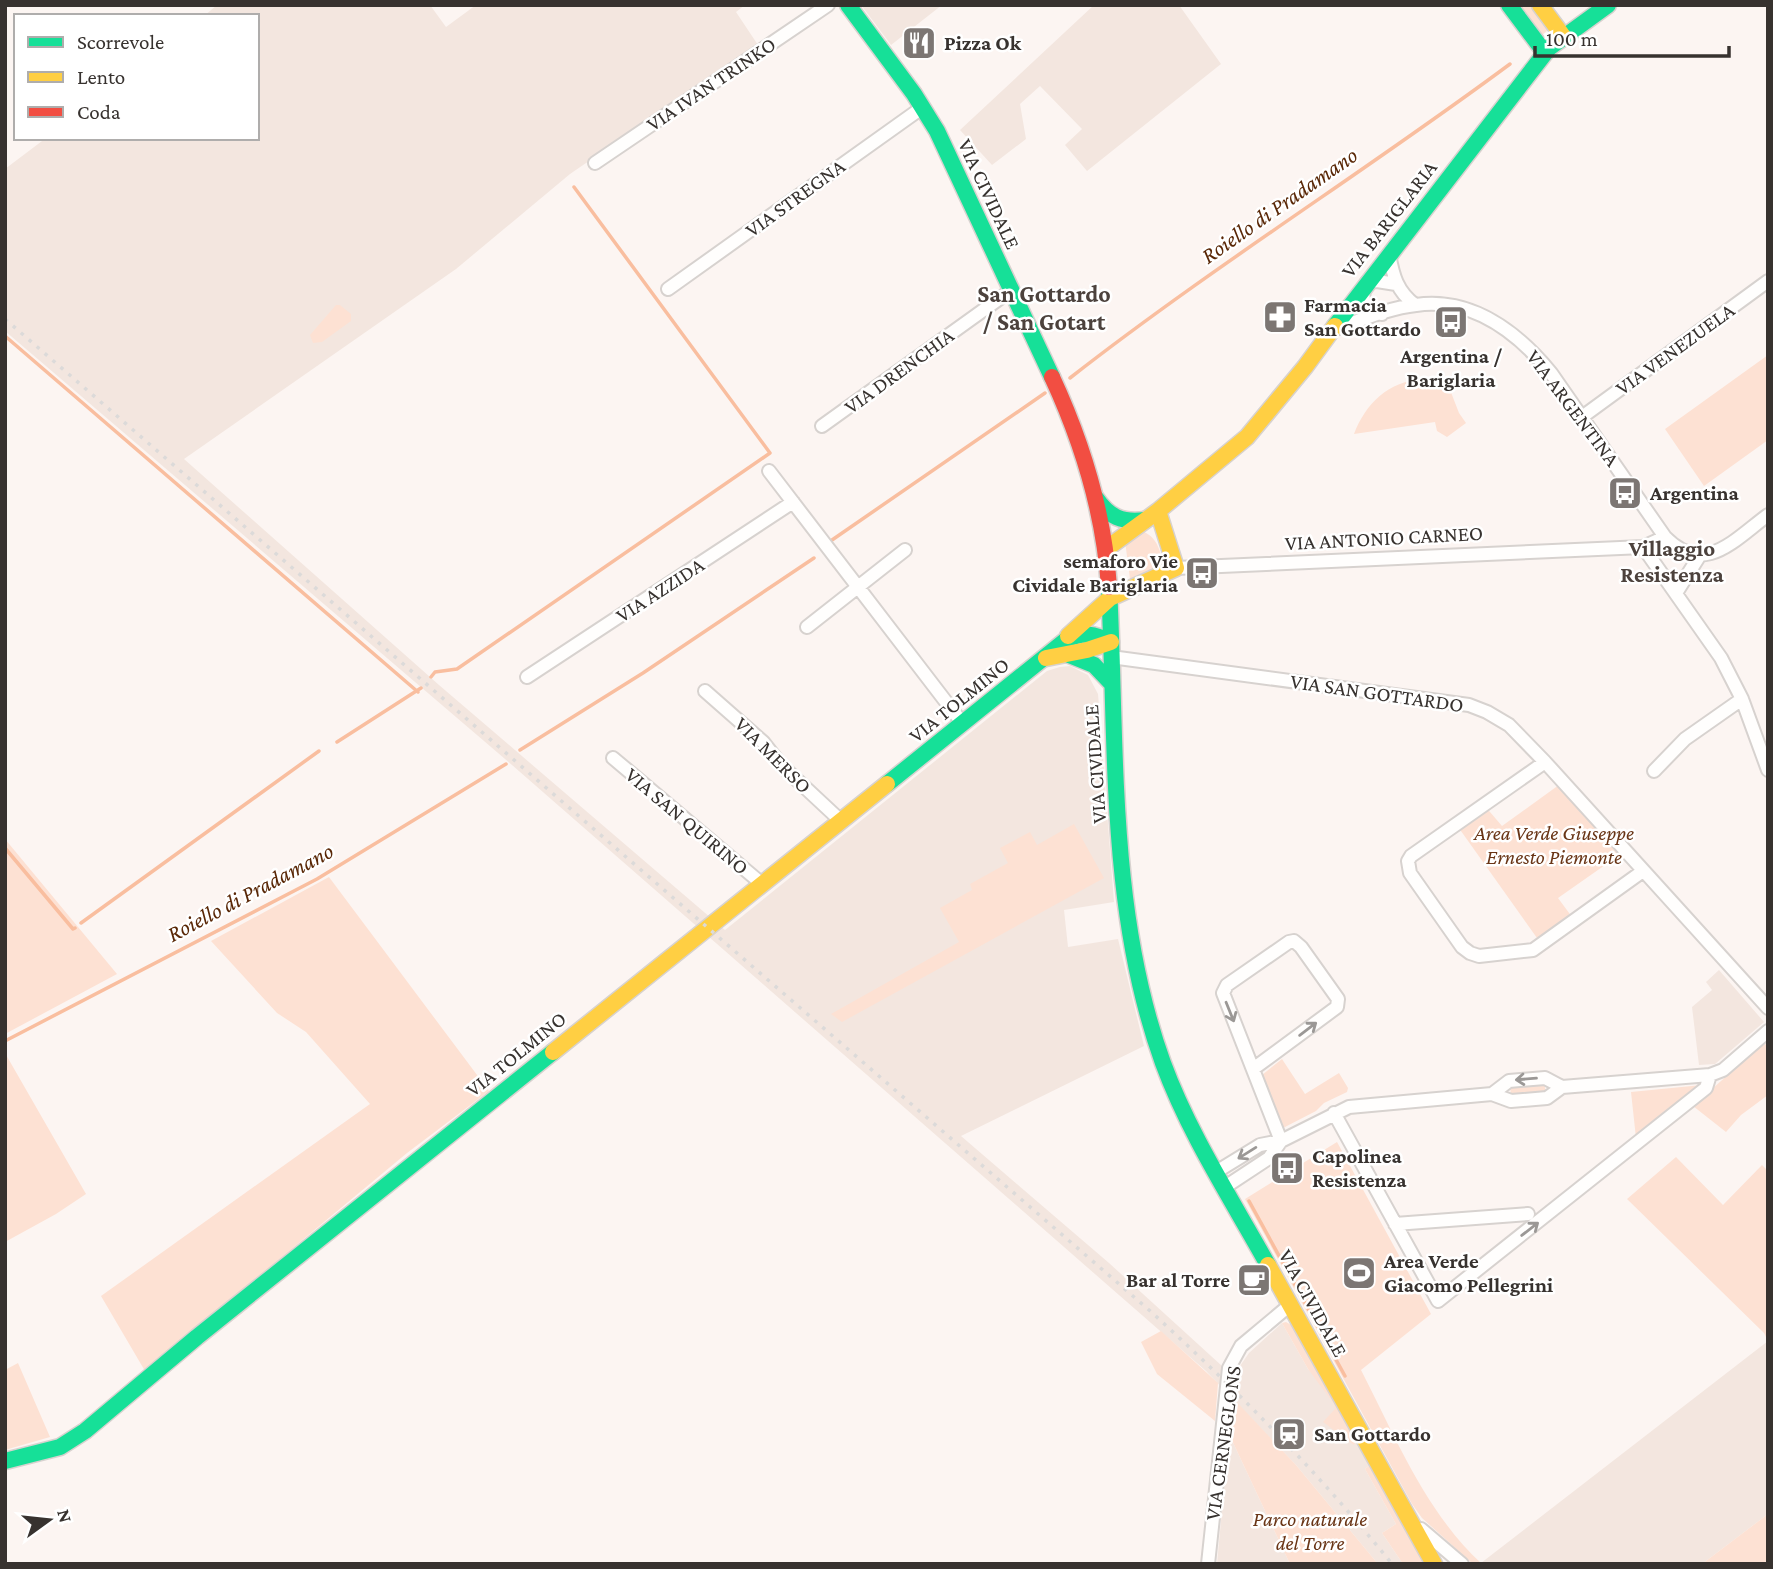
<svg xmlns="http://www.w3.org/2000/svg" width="1773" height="1569" viewBox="0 0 1773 1569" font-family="'Crimson Pro',serif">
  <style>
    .built { fill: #f3e6df }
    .green { fill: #fde1d3 }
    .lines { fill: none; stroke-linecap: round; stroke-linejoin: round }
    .stream { stroke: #f9be9f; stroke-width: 3.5 }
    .street-casing { stroke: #d7d2cf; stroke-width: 16 }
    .fast-casing { stroke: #d7d2cf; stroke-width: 19 }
    .slow-casing { stroke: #d7d2cf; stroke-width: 19 }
    .jam-casing { stroke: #d7d2cf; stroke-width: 19 }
    .street { stroke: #fffefd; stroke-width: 12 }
    .fast { stroke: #16e098; stroke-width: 16 }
    .slow { stroke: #ffcf43; stroke-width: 16 }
    .jam { stroke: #f24e42; stroke-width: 16 }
    .rail { stroke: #dcdad9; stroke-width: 3.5; stroke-dasharray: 3.5 7; stroke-linecap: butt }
    .oneway { stroke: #9b9896 }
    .labels { text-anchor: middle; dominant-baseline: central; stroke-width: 5; stroke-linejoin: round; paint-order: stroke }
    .poi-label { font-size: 21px; font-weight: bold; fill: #37322f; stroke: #fff; text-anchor: start }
    .street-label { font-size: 21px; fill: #37322f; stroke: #fff }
    .park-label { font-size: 21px; font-style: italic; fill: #693516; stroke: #fff }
    .water-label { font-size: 23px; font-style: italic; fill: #592706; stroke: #fff }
    .neighbourhood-label { font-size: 23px; font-weight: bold; fill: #4c423d; stroke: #fff }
    .quarter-label { font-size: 24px; font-weight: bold; fill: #4c423d; stroke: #fff }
  </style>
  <rect width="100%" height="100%" fill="#fcf5f2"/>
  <!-- built -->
  <path class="built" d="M 217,5 L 430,5 L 446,27 L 476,5 L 745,5 L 736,12 L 758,45 L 570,174 L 456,269 L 184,459 L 439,685 L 725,930 L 1047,671 L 1060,667 L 1070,666 L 1088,675 L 1098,694 L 1114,902 L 1064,910 L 1068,947 L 1118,939 L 1144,1046 L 961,1136 L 1109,1263 L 1233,1376 L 1249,1353 L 1282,1323 L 1308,1369 L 1330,1391 L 1370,1465 L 1365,1469 L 1396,1524 L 1382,1533 L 1403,1564 L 1378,1564 L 1296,1465 L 1206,1371 L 512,765 L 5,331 L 5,169 L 46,138 L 257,138 L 257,16 L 204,16 Z
    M 861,5 L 942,5 L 891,45 Z
    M 1094,5 L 1179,5 L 1221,64 L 1087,171 L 1065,145 L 1082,129 L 1040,86 L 1020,104 L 1026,139 L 992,165 L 960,130 Z
    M 1719,970 L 1764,1022 L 1715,1064 L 1699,1065 L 1692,1007 L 1712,990 L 1706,982 Z
    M 1768,1341 L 1768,1514 L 1702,1564 L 1481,1563 Z
    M 1229,1434 L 1290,1564 L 1217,1564 Z"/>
  <!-- green -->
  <path class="green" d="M 1518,5 L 1532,5 L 1549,29 L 1541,36 Z
    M 336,305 L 340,305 L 351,314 L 351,321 L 322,342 L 313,343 L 310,335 Z
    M 1768,355 L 1768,440 L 1704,486 L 1665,429 Z
    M 1422,379 L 1447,382 L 1459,413 L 1466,423 L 1447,437 L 1437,431 L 1435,422 L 1354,434 C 1366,403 1388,382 1422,379 Z
    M 1144,532 C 1158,538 1161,553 1163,566 L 1130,579 L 1125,541 Z
    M 1563,782 L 1625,851 L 1558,898 L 1575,921 L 1542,945 L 1456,824 L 1484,805 L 1502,826 Z
    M 1074,824 L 1104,878 L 842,1022 L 831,1014 L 959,942 L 940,908 L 972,890 L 970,884 L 1008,863 L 1000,848 L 1030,832 L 1037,845 Z
    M 5,839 L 117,974 L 5,1034 Z
    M 329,877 L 489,1091 L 407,1153 L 145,1371 L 101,1296 L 370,1104 L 306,1032 L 277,1013 L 211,941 Z
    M 1768,1043 L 1768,1095 L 1741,1115 L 1726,1132 L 1693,1106 L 1758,1048 Z
    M 5,1053 L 86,1194 L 56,1214 L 5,1242 Z
    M 1282,1059 L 1305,1094 L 1339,1073 L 1348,1088 L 1347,1092 L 1324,1103 L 1316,1111 L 1283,1128 L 1262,1075 Z
    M 1544,1082 L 1546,1094 L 1511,1097 L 1510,1085 Z
    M 1702,1085 L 1636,1138 L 1631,1092 Z
    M 1337,1142 L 1431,1314 L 1361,1370 C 1395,1436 1426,1513 1482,1564 L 1473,1564 L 1422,1518 L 1412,1504 L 1245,1199 Z
    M 1676,1157 L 1723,1205 L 1762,1165 L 1768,1171 L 1768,1341 L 1764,1333 L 1627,1199 Z
    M 1286,1322 L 1293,1326 L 1356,1438 L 1354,1445 L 1323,1422 L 1335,1409 L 1334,1404 L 1308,1369 L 1282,1323 Z
    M 1161,1331 L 1218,1383 L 1215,1421 L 1157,1374 L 1141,1342 Z
    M 18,1363 L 50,1437 L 5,1450 L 5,1370 Z
    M 1232,1397 L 1296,1465 L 1378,1564 L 1290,1564 L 1229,1434 Z
    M 1370,1465 L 1425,1564 L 1403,1564 L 1382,1533 L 1396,1524 L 1365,1469 Z
    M 1768,1514 L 1768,1564 L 1702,1564 Z"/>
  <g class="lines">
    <!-- stream -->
    <path class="stream" d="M 5,336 L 418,692
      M 1070,378 C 1212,267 1366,171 1510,64
      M 832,540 L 1045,393
      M 431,677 L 435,672 L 457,669 L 770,453 L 574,187
      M 337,742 L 421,688
      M 520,750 L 643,673 L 814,558
      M 5,848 L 73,929 L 75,928
      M 81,923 L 319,751
      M 5,1041 L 317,879 L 506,764
      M 1249,1201 L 1345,1376"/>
    <!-- street casing -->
    <g class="street-casing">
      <path id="street" d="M 595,163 L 828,5
        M 1389,254 C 1393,276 1397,291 1415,305
        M 668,289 L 923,107
        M 1382,314 L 1372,312 L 1365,308 L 1363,292 L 1367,282 L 1377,281 L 1396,284
        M 1332,330 C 1359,321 1388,308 1416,305 C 1472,297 1518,333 1551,373 L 1665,537 C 1704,577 1734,540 1768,515
        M 1582,417 L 1768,281
        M 822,426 L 1010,291
        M 769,471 L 963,724
        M 1643,547 L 1721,658 L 1742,699 L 1768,770
        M 1176,568 L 1643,547 L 1665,537
        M 1676,593 L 1700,555
        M 807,627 L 905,550
        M 1111,657 L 1469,705 L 1487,712 L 1509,725 L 1545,762 L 1768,1008
        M 527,677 L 793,502
        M 705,691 L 763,742 L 781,765 L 841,821
        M 613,758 L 762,884
        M 1545,762 L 1411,856 L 1408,861 L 1410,873 L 1462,947 L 1470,953 L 1479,956 L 1533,950 L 1643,871
        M 1654,771 L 1685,739 L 1742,699
        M 1253,1069 L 1337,1007 L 1338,999 L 1301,947 L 1294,941 L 1289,942 L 1227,985 L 1223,993 L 1281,1141
        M 1492,1094 L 1509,1081 L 1545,1078 L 1562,1087
        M 1334,1113 L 1438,1301 L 1706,1088 L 1710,1075
        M 1216,1172 L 1260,1145 L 1281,1141 L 1349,1107 L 1492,1094 L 1511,1101 L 1547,1098 L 1562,1087 L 1710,1075 L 1723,1070 L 1768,1031
        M 1225,1187 L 1269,1158 L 1281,1141
        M 1395,1224 L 1528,1214
        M 1421,1529 L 1462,1564
        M 1208,1564 L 1229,1368 L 1241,1346 L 1290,1305"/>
    </g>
    <!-- fast casing -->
    <g class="fast-casing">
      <path id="fast" d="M 848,5 L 914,94 L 937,131 L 1052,377
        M 1509,5 L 1545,53
        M 1335,326 L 1549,48 L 1608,5
        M 1096,498 C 1109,517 1122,523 1145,520
        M 1109,587 C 1117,746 1108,911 1163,1063 C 1189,1134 1232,1200 1268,1265
        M 1067,654 L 1094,665 L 1112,684
        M 887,784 L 1066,640 C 1083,631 1095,634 1111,642
        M 5,1461 L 60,1447 L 85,1431 L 197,1337 L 553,1052"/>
    </g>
    <!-- slow casing -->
    <g class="slow-casing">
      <path id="slow" d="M 1540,5 L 1563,36
        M 1106,549 L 1158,511 L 1247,437 L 1305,367 L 1335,326
        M 1068,636 L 1110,598 L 1176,568 L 1158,511
        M 1046,658 L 1087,650 L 1111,642
        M 553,1052 L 887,784
        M 1268,1265 L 1434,1564"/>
    </g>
    <!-- jam casing -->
    <g class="jam-casing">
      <path id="jam" d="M 1052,377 C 1083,444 1104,513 1109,587"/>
    </g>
    <!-- street -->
    <use href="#street" class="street"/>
    <!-- fast -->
    <use href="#fast" class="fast"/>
    <!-- slow -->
    <use href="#slow" class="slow"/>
    <!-- jam -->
    <use href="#jam" class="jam"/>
    <!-- rail -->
    <path class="rail" d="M 5,319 L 1149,1310 C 1236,1389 1318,1472 1392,1564"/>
  </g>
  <!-- one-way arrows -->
  <defs><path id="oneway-shaft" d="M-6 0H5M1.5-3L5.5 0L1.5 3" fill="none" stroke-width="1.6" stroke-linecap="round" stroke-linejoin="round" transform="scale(1.75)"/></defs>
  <g class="oneway">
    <use href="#oneway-shaft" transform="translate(1230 1012) rotate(68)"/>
    <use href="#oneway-shaft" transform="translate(1308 1029) rotate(-37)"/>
    <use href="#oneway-shaft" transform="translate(1526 1079) rotate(175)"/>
    <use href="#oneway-shaft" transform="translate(1247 1153) rotate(148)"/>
    <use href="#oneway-shaft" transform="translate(1530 1229) rotate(-38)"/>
  </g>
  <!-- icons -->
  <defs>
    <g id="restaurant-square" transform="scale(1.75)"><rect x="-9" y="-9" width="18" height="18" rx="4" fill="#7c7673" stroke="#fff"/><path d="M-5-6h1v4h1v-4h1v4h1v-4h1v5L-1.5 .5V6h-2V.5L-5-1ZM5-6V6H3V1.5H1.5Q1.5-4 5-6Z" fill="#fff"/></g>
    <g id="pharmacy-square" transform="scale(1.75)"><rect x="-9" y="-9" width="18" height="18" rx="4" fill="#7c7673" stroke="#fff"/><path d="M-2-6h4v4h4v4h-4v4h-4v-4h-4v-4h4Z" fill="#fff"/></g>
    <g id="bus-square" transform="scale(1.75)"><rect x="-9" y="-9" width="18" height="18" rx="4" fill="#7c7673" stroke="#fff"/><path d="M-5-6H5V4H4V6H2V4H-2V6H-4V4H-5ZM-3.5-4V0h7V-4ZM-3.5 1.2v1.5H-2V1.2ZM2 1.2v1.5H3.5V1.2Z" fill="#fff"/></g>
    <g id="stadium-square" transform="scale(1.75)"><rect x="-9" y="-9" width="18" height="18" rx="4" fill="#7c7673" stroke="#fff"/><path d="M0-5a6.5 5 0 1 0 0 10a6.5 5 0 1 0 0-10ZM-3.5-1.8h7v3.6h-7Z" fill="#fff"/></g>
    <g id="cafe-square" transform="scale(1.75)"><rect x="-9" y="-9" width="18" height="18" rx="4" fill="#7c7673" stroke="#fff"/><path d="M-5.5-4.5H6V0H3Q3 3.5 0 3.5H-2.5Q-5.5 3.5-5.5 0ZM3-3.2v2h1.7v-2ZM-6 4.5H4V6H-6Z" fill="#fff"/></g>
    <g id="station-square" transform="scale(1.75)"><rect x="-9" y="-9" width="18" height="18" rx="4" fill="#7c7673" stroke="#fff"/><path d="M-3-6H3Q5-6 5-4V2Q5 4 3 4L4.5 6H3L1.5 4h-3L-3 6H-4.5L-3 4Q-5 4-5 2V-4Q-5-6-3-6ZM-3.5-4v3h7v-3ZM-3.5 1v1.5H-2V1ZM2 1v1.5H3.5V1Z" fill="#fff"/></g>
  </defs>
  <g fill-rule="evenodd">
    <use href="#restaurant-square" x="919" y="43"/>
    <use href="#pharmacy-square" x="1280" y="317"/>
    <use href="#bus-square" x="1451" y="322"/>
    <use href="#bus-square" x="1625" y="493"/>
    <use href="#bus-square" x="1202" y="573"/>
    <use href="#bus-square" x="1287" y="1168"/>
    <use href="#stadium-square" x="1359" y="1273"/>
    <use href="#cafe-square" x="1254" y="1280"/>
    <use href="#station-square" x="1289" y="1434"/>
  </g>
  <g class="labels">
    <!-- poi labels -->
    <g class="poi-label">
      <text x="944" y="43">Pizza Ok</text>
      <text x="1304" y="305">Farmacia<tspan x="1304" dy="24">San Gottardo</tspan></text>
      <text x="1451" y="356" text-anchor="middle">Argentina /<tspan x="1451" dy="24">Bariglaria</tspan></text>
      <text x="1650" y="493">Argentina</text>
      <text x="1178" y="561" text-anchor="end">semaforo Vie<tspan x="1178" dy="24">Cividale Bariglaria</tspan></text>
      <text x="1312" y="1156">Capolinea<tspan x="1312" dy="24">Resistenza</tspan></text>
      <text x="1384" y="1261">Area Verde<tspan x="1384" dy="24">Giacomo Pellegrini</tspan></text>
      <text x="1230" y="1280" text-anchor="end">Bar al Torre</text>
      <text x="1314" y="1434">San Gottardo</text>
    </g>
    <!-- street labels -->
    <g class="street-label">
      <text transform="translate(711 84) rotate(-34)">VIA IVAN TRINKO</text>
      <text transform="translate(989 194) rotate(65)">VIA CIVIDALE</text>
      <text transform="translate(795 198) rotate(-36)">VIA STREGNA</text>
      <text transform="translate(1389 219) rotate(-52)">VIA BARIGLARIA</text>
      <text transform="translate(1675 349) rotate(-36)">VIA VENEZUELA</text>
      <text transform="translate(899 371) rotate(-36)">VIA DRENCHIA</text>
      <text transform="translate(1573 408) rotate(53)">VIA ARGENTINA</text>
      <text transform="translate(1384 538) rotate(-3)">VIA ANTONIO CARNEO</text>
      <text transform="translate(660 590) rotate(-33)">VIA AZZIDA</text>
      <text transform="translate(1377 693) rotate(8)">VIA SAN GOTTARDO</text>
      <text transform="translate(959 700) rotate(-39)">VIA TOLMINO</text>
      <text transform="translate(773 755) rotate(45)">VIA MERSO</text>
      <text transform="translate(1095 764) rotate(-94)">VIA CIVIDALE</text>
      <text transform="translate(687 821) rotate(40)">VIA SAN QUIRINO</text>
      <text transform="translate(516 1054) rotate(-39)">VIA TOLMINO</text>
      <text transform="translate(1313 1303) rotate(61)">VIA CIVIDALE</text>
      <text transform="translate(1223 1443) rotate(-82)">VIA CERNEGLONS</text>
    </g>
    <!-- park labels -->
    <g class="park-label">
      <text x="1554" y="833">Area Verde Giuseppe<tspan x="1554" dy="24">Ernesto Piemonte</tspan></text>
      <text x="1310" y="1519">Parco naturale<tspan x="1310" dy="24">del Torre</tspan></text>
    </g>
    <!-- water labels -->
    <g class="water-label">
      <text transform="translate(1279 205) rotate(-35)">Roiello di Pradamano</text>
      <text transform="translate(250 892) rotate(-28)">Roiello di Pradamano</text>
    </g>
    <!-- neighbourhood labels -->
    <g class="neighbourhood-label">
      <text x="1672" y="548">Villaggio<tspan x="1672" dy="26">Resistenza</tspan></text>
    </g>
    <!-- quarter labels -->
    <g class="quarter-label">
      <text x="1044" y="293">San Gottardo<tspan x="1044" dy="28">/ San Gotart</tspan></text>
    </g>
  </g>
  <!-- border -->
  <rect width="1773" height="1569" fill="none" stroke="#37322f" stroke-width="14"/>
  <!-- legend -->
  <rect x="14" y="14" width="245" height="126" fill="#ffffff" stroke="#afadac" stroke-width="2"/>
  <rect x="28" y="37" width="35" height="10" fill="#16e098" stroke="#afadac" stroke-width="2"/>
  <text x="77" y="49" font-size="21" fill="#37322f">Scorrevole</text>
  <rect x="28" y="72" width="35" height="10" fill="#ffcf43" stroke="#afadac" stroke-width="2"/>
  <text x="77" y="84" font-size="21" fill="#37322f">Lento</text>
  <rect x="28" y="107" width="35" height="10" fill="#f24e42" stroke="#afadac" stroke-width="2"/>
  <text x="77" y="119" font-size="21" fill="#37322f">Coda</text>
  <!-- north arrow -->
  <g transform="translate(49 1520) rotate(75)" stroke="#ffffff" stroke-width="5" paint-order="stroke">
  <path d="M0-5L12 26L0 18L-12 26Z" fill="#37322f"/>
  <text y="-10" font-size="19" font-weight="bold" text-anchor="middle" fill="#37322f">N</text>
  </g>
  <!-- scale -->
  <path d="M1535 46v10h194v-10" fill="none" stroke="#37322f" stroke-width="3.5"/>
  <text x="1546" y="46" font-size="21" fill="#37322f" stroke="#ffffff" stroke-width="5" paint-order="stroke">100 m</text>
</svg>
